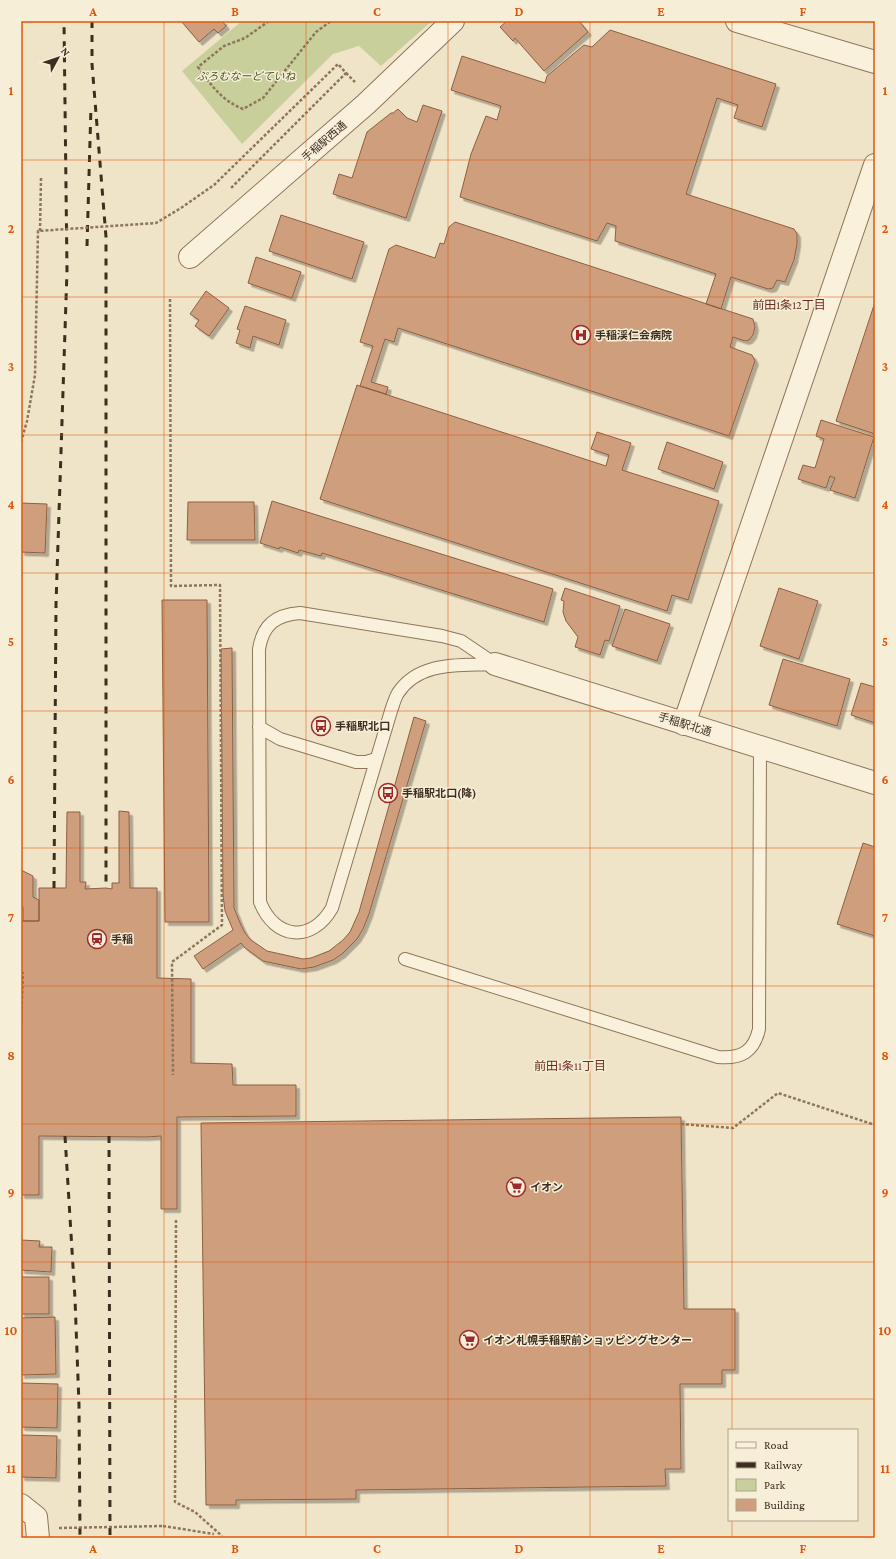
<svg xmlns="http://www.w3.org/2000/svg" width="896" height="1559" viewBox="0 0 896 1559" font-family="'Crimson Pro','Noto Sans JP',serif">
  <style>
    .green { fill: #c9cf9b }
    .building { fill: #cf9f7d; stroke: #8d5f41; filter: url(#shadow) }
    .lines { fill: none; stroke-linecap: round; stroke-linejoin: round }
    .service-casing { stroke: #8d765c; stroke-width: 14 }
    .minor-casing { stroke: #8d765c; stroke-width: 24 }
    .tertiary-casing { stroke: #8d765c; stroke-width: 24 }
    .path { stroke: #8d765c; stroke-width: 2.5; stroke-dasharray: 3 2; stroke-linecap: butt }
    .service { stroke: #faf1dc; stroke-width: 12 }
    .minor { stroke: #faf1dc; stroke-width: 22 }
    .tertiary { stroke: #faf1dc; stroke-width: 22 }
    .rail { stroke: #3d2e20; stroke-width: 3; stroke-dasharray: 7 7; stroke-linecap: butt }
    .path-bridge { stroke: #8d765c; stroke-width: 2.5; stroke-dasharray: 3 2; stroke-linecap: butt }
    .grid { fill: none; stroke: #df570d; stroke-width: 1; stroke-opacity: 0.55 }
    .labels { text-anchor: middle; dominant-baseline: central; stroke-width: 3; stroke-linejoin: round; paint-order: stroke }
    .park-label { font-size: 11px; font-style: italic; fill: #4d5a26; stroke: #f7eed8 }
    .street-label { font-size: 11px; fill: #3d2e20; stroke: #f7eed8 }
    .poi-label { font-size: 11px; font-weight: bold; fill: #3d2e20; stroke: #f7eed8; text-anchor: start }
    .neighbourhood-label { font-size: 12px; fill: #6b2e1e; stroke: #f7eed8 }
    .neatline { fill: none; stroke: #df570d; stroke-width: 1.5 }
    .grid-label { font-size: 13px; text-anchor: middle; font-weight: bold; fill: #df570d }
  </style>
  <defs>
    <filter id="shadow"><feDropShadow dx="3.5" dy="3.5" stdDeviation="0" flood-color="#0004"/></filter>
  </defs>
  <rect width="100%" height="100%" fill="#f0e4c8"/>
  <!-- green -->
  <path class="green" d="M 242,21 L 432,21 L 381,66 L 359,46 L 333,54 L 242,144 L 182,71 Z"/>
  <!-- building -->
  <path class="building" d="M 181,21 L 224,21 L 223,22 L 226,26 L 218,33 L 214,29 L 199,42 Z
    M 507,21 L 579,21 L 588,32 L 544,71 L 515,38 L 513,41 L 500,27 Z
    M 610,30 L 776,84 L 762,127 L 734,118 L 738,105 L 717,98 L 686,194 L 794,229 L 797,234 L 797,244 L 794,260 L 785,282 L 777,280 L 773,288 L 768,289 L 731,277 L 721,309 L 706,304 L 716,274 L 615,241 L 616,226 L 607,223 L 597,241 L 460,197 L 471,154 L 486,116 L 497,120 L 501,106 L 451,90 L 462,56 L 545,83 L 547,76 L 584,45 L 592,47 Z
    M 423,105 L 442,111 L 406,218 L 333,194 L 339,174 L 352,178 L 367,132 L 391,113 L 393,113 L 398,109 L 407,118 L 417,122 Z
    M 281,215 L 364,242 L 352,279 L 269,251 Z
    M 455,222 L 753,319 L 755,327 L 753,335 L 749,340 L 745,341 L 733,337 L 730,347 L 752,355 L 755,361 L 729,436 L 398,328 L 394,342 L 385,339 L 371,382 L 388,387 L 386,394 L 360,386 L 373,346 L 360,342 L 389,249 L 396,245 L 435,258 L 440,243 L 444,244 L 449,227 Z
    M 256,257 L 301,272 L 292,298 L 248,283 Z
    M 206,291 L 229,308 L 209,336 L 195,326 L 199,320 L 190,314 Z
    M 875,302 L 875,434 L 836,421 Z
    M 245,306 L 286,320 L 279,345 L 253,336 L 250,348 L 236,343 L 240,330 L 237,329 Z
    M 357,385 L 606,466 L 609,455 L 591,449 L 597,432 L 631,443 L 622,470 L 719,501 L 688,600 L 672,595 L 667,611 L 320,499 Z
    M 821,420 L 874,437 L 855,498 L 830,490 L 835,478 L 830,476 L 826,488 L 798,479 L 803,465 L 815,468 L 824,439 L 816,436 Z
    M 667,442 L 723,462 L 714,489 L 658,469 Z
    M 272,501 L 553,589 L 544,622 L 322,553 L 321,556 L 299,550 L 298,553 L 280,547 L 279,549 L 260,543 Z
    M 188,502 L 254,502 L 255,540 L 187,540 Z
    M 21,503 L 47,504 L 45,553 L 21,552 Z
    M 565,588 L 620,606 L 609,641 L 605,640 L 600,655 L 575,647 L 578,637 L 566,621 L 563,612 L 564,601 L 561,600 Z
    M 779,588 L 818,601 L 799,659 L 760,646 Z
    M 162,600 L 207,600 L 209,922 L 165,922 Z
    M 625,609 L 670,624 L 657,661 L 612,646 Z
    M 232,648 L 234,908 L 241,925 L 245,933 L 251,940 L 267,951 L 303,959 L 311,958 L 329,951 L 343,940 L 350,932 L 359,912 L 414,717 L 426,721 L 369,914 L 363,929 L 357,939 L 342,954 L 333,960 L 314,967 L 301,969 L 263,961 L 245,948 L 241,943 L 203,969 L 194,956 L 233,930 L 225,911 L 223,895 L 221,649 Z
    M 783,659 L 850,679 L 837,726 L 769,705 Z
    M 861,683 L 875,687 L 875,723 L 851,715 Z
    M 119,811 L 129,812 L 130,888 L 157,888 L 157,978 L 191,979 L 191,1063 L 232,1064 L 233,1085 L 296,1085 L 296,1116 L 177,1117 L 177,1209 L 161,1209 L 161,1136 L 146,1137 L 39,1136 L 39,1195 L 21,1195 L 21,921 L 39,921 L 39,888 L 66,888 L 67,812 L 80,812 L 80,882 L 86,882 L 85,889 L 106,888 L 112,889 L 112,883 L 119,883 Z
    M 863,843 L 875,847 L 875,936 L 837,924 Z
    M 21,870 L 33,876 L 33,897 L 39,900 L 39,921 L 23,921 L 23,907 L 21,906 Z
    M 681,1117 L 684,1309 L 735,1309 L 735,1370 L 722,1370 L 722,1384 L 680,1384 L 681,1469 L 665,1469 L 666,1486 L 356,1490 L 356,1499 L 236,1500 L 236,1505 L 206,1505 L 201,1123 Z
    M 21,1240 L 40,1241 L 39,1247 L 52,1247 L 51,1272 L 21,1270 Z
    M 21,1277 L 49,1277 L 49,1314 L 21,1314 Z
    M 55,1317 L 56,1374 L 21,1375 L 21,1318 Z
    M 21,1383 L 58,1384 L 57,1428 L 21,1427 Z
    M 21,1435 L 57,1436 L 56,1478 L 21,1477 Z"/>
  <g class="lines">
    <!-- service casing -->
    <g class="service-casing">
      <path id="service" d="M 300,613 L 442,636 L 461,641 L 495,664 C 461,666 420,660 398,693 C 395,698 393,705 391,711 L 332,908 C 312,943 275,940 260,902 L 259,649 C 263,625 275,615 300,613 Z
        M 259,727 L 280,739 L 356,762 L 366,762 L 376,759
        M 405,959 L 718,1057 C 741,1059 754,1052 759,1029 L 760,747"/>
    </g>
    <!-- minor casing -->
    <g class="minor-casing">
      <path id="minor" d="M 737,21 L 875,62
        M 684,724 L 875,165
        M 21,1505 L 36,1517 L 38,1538"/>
    </g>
    <!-- tertiary casing -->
    <g class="tertiary-casing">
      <path id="tertiary" d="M 190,257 L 366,104 L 453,21
        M 495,664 L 875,783"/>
    </g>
    <!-- path -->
    <path class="path" d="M 269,21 L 245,38 L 224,46 L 198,67 C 212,86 221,100 243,109 L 263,98 L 316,32 L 331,21
      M 346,73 L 355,82
      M 40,231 L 41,178
      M 170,299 L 171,586 L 220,585 L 222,925 L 172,962 L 173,1075
      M 21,973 L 23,973 L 21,1025
      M 681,1124 L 733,1128 L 778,1093 L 875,1125
      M 176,1220 L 175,1502 L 195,1512 L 222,1536
      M 163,1526 L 214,1534"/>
    <!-- service -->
    <use href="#service" class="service"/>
    <!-- minor -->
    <use href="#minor" class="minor"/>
    <!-- tertiary -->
    <use href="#tertiary" class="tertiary"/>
    <!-- rail -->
    <path class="rail" d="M 92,21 L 92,64 L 106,237 L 106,888
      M 87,246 L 91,106
      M 54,888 L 56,604 L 67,270 L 64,21
      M 65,1136 L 75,1299 L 79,1405 L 80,1538
      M 109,1136 L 110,1538"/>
    <!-- path-bridge -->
    <path class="path-bridge" d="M 21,442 L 27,421 L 35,375 L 38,231 L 156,223 L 181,208 L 214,185 L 338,64 L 346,73 L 231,188
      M 59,1528 L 163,1526"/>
  </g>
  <!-- grid -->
  <path class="grid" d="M 164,21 L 164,1538M 306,21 L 306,1538M 448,21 L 448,1538M 590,21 L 590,1538M 732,21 L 732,1430M 21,160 L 875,160M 21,297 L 875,297M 21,435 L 875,435M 21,573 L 875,573M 21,711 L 875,711M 21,848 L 875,848M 21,986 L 875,986M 21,1124 L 875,1124M 21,1262 L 875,1262M 21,1399 L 875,1399M 732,1520 L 732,1538"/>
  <!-- icons -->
  <defs>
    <g id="hospital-ring" transform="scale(1)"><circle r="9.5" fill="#f7eed8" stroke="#9e2a2b" stroke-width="1.5"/><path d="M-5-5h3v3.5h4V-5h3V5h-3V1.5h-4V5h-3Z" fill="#9e2a2b"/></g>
    <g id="bus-ring" transform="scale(1)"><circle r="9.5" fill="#f7eed8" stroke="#9e2a2b" stroke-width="1.5"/><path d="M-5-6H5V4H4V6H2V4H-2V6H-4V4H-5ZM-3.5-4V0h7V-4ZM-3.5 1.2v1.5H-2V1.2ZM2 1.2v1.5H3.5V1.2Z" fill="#9e2a2b"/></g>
    <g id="station-ring" transform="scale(1)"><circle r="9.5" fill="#f7eed8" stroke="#9e2a2b" stroke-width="1.5"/><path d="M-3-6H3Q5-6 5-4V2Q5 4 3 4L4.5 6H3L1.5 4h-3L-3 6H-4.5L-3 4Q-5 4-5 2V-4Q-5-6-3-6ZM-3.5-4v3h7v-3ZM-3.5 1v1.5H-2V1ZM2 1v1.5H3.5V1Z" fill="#9e2a2b"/></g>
    <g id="supermarket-ring" transform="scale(1)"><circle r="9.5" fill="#f7eed8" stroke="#9e2a2b" stroke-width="1.5"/><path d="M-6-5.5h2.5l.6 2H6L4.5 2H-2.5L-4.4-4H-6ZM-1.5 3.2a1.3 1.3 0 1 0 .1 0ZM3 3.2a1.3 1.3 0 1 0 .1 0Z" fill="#9e2a2b"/></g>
  </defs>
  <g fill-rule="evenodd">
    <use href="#hospital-ring" x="581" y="335"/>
    <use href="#bus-ring" x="321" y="726"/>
    <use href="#bus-ring" x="388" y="793"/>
    <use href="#station-ring" x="97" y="939"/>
    <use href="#supermarket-ring" x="516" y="1187"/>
    <use href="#supermarket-ring" x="469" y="1340"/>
  </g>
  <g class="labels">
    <!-- park labels -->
    <g class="park-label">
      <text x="246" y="76">ぷろむなーどていね</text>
    </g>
    <!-- street labels -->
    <g class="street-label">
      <text transform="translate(324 141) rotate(-41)">手稲駅西通</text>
      <text transform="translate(685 724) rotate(17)">手稲駅北通</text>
    </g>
    <!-- poi labels -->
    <g class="poi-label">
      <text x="595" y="335">手稲渓仁会病院</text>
      <text x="335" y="726">手稲駅北口</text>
      <text x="402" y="793">手稲駅北口(降)</text>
      <text x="111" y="939">手稲</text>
      <text x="530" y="1187">イオン</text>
      <text x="483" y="1340">イオン札幌手稲駅前ショッピングセンター</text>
    </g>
    <!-- neighbourhood labels -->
    <g class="neighbourhood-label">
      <text x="789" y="305">前田1条12丁目</text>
      <text x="570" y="1066">前田1条11丁目</text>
    </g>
  </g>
  <!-- border -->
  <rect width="896" height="1559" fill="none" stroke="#f7eed8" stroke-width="44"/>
  <!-- legend -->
  <rect x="728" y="1429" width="130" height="92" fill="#f7eed8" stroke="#ada18e"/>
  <rect x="736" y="1442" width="20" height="6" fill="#faf1dc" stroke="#ada18e"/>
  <text x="764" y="1449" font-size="12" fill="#3d2e20">Road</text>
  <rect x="736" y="1462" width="20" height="6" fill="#3d2e20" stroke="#ada18e"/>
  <text x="764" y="1469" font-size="12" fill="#3d2e20">Railway</text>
  <rect x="736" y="1479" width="20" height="12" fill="#c9cf9b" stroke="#ada18e"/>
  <text x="764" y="1489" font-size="12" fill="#3d2e20">Park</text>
  <rect x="736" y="1499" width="20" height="12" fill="#cf9f7d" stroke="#ada18e"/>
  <text x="764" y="1509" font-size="12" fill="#3d2e20">Building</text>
  <!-- north arrow -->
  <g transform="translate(58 58) rotate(50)" stroke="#f7eed8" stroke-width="3" paint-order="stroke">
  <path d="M0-3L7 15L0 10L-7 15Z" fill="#3d2e20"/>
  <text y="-6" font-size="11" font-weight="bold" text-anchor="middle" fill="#3d2e20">N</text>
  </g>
  <rect x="22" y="22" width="852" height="1515" class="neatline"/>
  <g class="grid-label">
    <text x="93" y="16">A</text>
    <text x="235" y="16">B</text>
    <text x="377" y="16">C</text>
    <text x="519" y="16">D</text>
    <text x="661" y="16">E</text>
    <text x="803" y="16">F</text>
    <text x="11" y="95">1</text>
    <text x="885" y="95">1</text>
    <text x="11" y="233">2</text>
    <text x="885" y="233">2</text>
    <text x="11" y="371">3</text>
    <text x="885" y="371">3</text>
    <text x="11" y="509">4</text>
    <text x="885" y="509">4</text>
    <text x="11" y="646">5</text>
    <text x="885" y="646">5</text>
    <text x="11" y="784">6</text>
    <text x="885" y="784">6</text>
    <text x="11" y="922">7</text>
    <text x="885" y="922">7</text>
    <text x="11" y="1060">8</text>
    <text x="885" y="1060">8</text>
    <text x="11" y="1197">9</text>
    <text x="885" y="1197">9</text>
    <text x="11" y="1335">10</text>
    <text x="885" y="1335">10</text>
    <text x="11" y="1473">11</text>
    <text x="885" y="1473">11</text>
    <text x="93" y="1553">A</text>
    <text x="235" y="1553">B</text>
    <text x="377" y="1553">C</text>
    <text x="519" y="1553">D</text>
    <text x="661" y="1553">E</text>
    <text x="803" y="1553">F</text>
  </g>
</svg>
